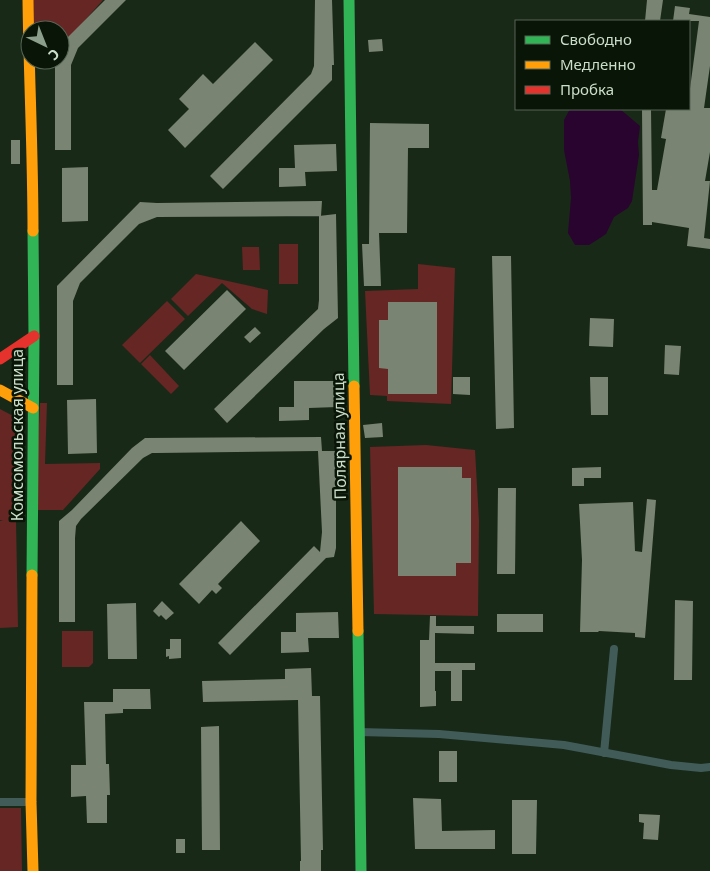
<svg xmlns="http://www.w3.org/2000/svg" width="710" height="871" viewBox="0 0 710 871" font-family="'Noto Sans',sans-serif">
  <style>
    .green { fill: #662623 }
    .water { fill: #29042e }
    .building { fill: #798473 }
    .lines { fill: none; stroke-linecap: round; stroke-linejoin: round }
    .street { stroke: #415b59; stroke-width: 8 }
    .fast { stroke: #30b455; stroke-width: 11 }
    .slow { stroke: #ff9f0a; stroke-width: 11 }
    .jam { stroke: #e5322d; stroke-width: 11 }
    .labels { text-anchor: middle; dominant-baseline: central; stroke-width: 5; stroke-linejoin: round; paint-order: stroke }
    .street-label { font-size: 16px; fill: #cbdeca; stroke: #081507 }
  </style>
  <rect width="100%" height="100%" fill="#182918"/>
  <!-- green -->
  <path class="green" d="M 32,0 L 103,0 L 60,48 L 60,30 L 41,30 L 40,27 L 31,27 Z
    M 279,244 L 298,244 L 298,284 L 279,284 Z
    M 242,247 L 259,247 L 260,270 L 243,270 Z
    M 418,264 L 455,268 L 451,404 L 387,401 L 387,396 L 370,395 L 365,291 L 418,289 Z
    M 196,274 L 268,290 L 267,314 L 252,309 L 222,283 L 188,316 L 171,299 Z
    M 167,301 L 185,319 L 140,363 L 122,345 Z
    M 150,355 L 179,386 L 171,394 L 141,364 Z
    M 40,403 L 47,403 L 45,464 L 100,463 L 100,469 L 63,510 L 35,510 Z
    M 0,409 L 17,418 L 16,520 L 18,627 L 0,628 L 0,521 L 3,521 L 0,520 Z
    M 426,445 L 475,450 L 479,521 L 478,616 L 374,614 L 370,447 Z
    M 62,631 L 93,631 L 93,663 L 89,667 L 62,667 Z
    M 0,808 L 21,808 L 22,871 L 0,871 Z"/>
  <!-- water -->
  <path class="water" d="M 570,109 L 620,109 L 640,126 L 638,142 L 639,155 L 632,201 L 628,208 L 614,217 L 606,234 L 600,238 L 589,245 L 575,245 L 568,233 L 571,198 L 570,181 L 564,150 L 564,120 Z"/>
  <!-- building -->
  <path class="building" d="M 105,0 L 126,0 L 78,48 L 71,65 L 71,150 L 55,150 L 55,60 L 60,60 L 60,45 Z
    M 315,0 L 332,0 L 334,65 L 332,65 L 332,80 L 223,189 L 210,176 L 311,74 L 314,66 Z
    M 647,0 L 663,0 L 660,21 L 645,21 Z
    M 675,6 L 690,8 L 689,14 L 710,17 L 710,66 L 704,108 L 710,108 L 710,152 L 705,181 L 710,181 L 704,238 L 710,239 L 710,249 L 687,246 L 689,228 L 652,222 L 652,225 L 643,225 L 642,109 L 651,109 L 652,190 L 657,190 L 666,139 L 661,138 L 666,109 L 689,109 L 689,96 L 699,21 L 673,21 Z
    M 382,39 L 383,51 L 369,52 L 368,40 Z
    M 255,42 L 273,60 L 185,148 L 168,130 L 189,109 L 179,99 L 203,74 L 213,84 Z
    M 370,123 L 429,124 L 429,148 L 408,148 L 407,233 L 379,233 L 381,286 L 364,286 L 362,244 L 369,244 Z
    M 11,140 L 20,140 L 20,164 L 11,164 Z
    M 336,144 L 337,171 L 305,172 L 306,186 L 279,187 L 279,168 L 295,168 L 294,145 Z
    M 88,167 L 88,221 L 62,222 L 62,168 Z
    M 322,201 L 321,216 L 157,217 L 139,224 L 80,283 L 73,301 L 73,385 L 57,385 L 57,286 L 140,202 L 157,203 Z
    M 336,214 L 338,318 L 324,329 L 227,423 L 214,409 L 318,309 L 319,300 L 319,216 Z
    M 492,256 L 511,256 L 514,428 L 496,429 Z
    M 227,290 L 246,309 L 184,370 L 165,351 Z
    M 388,302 L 437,302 L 437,394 L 388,394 L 388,369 L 379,368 L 379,320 L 388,320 Z
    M 590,318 L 614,319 L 613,347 L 589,346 Z
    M 255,327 L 261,333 L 250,343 L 244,337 Z
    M 665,345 L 681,346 L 679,375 L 664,374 Z
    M 453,377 L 470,377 L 470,395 L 453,394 Z
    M 590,377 L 608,377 L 608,415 L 591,415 Z
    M 294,381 L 336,381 L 337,407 L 309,408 L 309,420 L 279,421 L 279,407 L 294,407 Z
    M 96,399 L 97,453 L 68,454 L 67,400 Z
    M 382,423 L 383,437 L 365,438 L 363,425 Z
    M 321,437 L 322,451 L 336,451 L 336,548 L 334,557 L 326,558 L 230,655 L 218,643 L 314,546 L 320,552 L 322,532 L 318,451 L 157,453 L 152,453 L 143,458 L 81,519 L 76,526 L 75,538 L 75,622 L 59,622 L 59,521 L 72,510 L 132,448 L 145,438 Z
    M 398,467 L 462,467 L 462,478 L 471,478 L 471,563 L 456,563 L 456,576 L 398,576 Z
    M 601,467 L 601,478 L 584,478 L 584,486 L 572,486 L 572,468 Z
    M 498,488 L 516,488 L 515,574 L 497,574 Z
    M 647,499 L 656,500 L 645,638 L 635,637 L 635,633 L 599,631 L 598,632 L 580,632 L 582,560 L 579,504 L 633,502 L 635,551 L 642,552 Z
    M 241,521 L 260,541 L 218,584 L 222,588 L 216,594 L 212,590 L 199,604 L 179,584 Z
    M 675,600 L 693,601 L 692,680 L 674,680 Z
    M 162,601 L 174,613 L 166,620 L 161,615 L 159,617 L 153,611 Z
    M 136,603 L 137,659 L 108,659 L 107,604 Z
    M 338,612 L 339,638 L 308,638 L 309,652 L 281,653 L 281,632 L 296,632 L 296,613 Z
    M 497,614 L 543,614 L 543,632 L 497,632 Z
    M 430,616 L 436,616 L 436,626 L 474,626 L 474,634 L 435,633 L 435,663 L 475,663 L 475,670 L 462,670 L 462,701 L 451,701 L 451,671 L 435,671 L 435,691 L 436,691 L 436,706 L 420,707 L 420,640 L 429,640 Z
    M 170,639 L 181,639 L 181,658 L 169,659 L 169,656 L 166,657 L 166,649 L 170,649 Z
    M 311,668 L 312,696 L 320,696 L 323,850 L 321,850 L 321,871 L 300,871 L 300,861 L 301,861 L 298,700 L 203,702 L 202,681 L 285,679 L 285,669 Z
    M 113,689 L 150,689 L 151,709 L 123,709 L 123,713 L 105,714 L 106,764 L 109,764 L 110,795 L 107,795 L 107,823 L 87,823 L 86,796 L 71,797 L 71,765 L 86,765 L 84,702 L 113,702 Z
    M 219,726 L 220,850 L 202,850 L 201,727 Z
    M 439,751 L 457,751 L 457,782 L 439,782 Z
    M 413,798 L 441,799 L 442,831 L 495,830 L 495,849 L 415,849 Z
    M 512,800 L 537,800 L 536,854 L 512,854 Z
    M 639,814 L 660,815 L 658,840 L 643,839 L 644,823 L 639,822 Z
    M 176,839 L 185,839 L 185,853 L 176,853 Z"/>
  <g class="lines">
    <!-- street -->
    <path class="street" d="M 359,732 L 439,734 L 564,745 L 671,765 L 701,768 L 710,767
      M 604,753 L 614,649
      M 0,802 L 31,802"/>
    <!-- fast -->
    <path class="fast" d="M 349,0 L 354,386
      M 32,575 L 34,336 L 33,231
      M 358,631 L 361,871"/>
    <!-- slow -->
    <path class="slow" d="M 28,0 C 29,77 33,154 33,231
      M 354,386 L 358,631
      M 0,390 L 33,408
      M 32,575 L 31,802 L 33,871"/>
    <!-- jam -->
    <path class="jam" d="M 0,359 L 34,336"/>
  </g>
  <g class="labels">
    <!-- street labels -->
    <g class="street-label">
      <text transform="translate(17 435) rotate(-90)">Комсомольская улица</text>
      <text transform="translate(339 436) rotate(-91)">Полярная улица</text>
    </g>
  </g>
  <!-- legend -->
  <rect x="515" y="20" width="175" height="90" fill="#081507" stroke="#566555"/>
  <rect x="525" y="36" width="25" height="8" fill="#30b455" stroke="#566555"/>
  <text x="560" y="45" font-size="15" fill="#cbdeca">Свободно</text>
  <rect x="525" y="61" width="25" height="8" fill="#ff9f0a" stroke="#566555"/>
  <text x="560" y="70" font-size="15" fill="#cbdeca">Медленно</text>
  <rect x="525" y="86" width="25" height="8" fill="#e5322d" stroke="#566555"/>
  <text x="560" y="95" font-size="15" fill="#cbdeca">Пробка</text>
  <!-- north arrow -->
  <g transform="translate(45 45) rotate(137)"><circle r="24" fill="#081507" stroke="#566555"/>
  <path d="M0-4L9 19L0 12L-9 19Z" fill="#8c9f8c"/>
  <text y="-8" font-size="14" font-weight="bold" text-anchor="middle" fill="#cbdeca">С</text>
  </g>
</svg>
